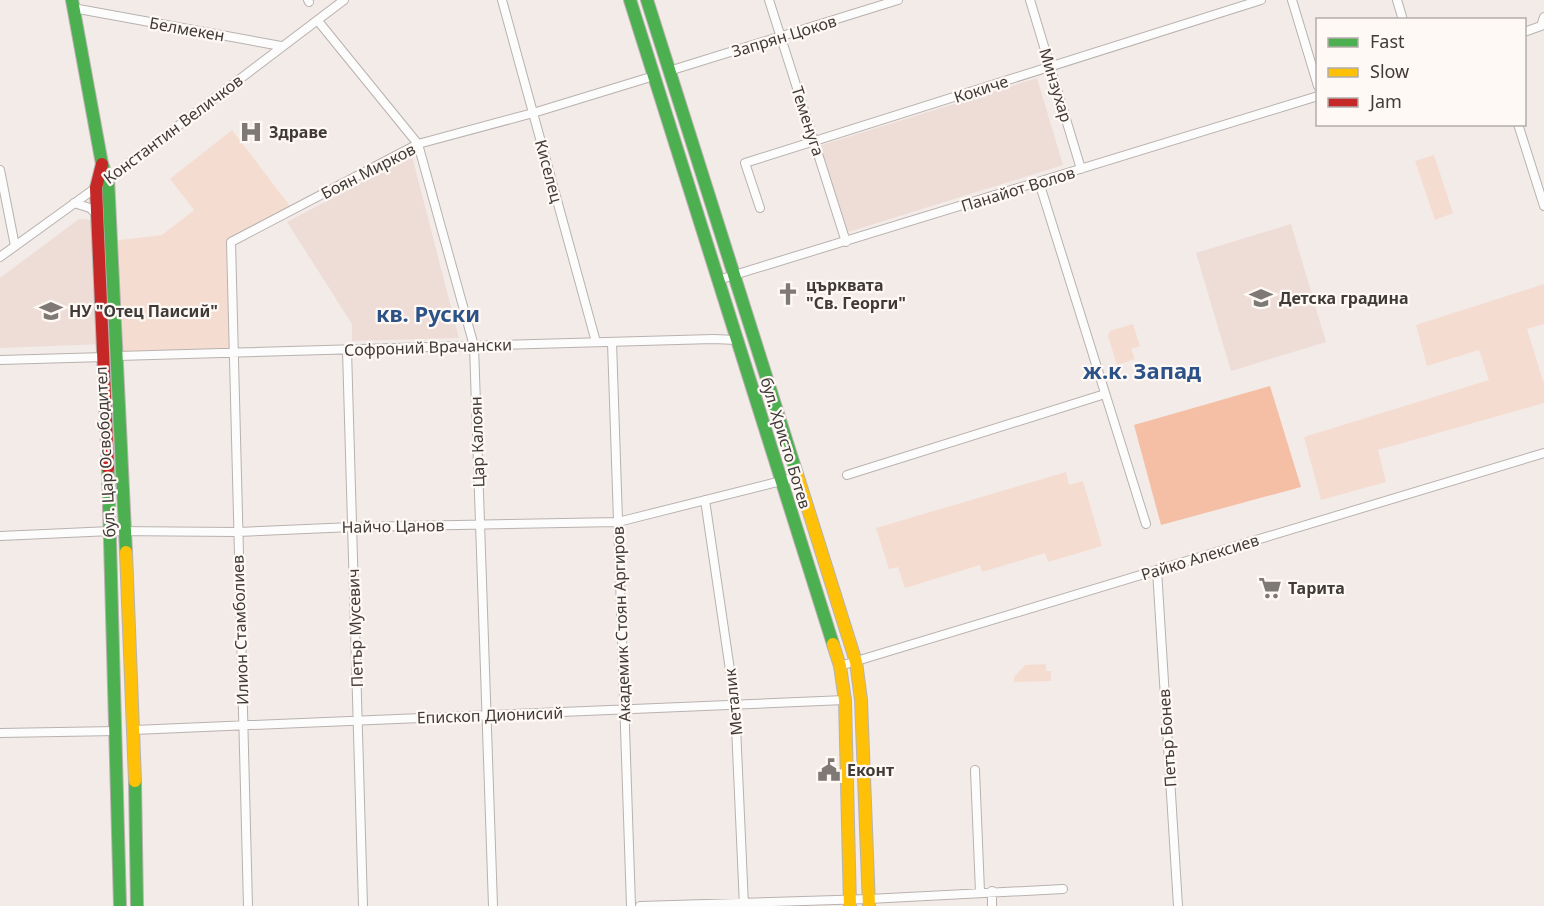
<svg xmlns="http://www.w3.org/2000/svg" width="1544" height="906" viewBox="0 0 1544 906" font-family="'Noto Sans',sans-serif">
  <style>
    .built { fill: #edddd6 }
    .green { fill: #f5dcd0 }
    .forest { fill: #f4bfa4 }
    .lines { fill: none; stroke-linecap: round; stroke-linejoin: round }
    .street-casing { stroke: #b8b2af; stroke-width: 10 }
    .fast-casing { stroke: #b8b2af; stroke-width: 14 }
    .slow-casing { stroke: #b8b2af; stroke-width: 14 }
    .jam-casing { stroke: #b8b2af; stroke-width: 14 }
    .street { stroke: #fdfcfc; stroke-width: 8 }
    .fast { stroke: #4caf50; stroke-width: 12 }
    .slow { stroke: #ffc107; stroke-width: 12 }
    .jam { stroke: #c62828; stroke-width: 12 }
    .labels { text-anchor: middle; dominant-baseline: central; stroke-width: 4.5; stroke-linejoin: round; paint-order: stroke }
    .street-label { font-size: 16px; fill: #403b38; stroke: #fff9f6 }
    .poi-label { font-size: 16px; font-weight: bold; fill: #403b38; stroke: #fff9f6; text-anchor: start }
    .district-label { font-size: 22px; font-weight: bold; fill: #2c5288; stroke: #fff9f6 }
  </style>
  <rect width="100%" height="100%" fill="#f3ebe8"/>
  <!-- built -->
  <path class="built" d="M 1037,78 L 1063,165 L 845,233 L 819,146 Z
    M 412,156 L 459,338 L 352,341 L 352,324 L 287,222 Z
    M 79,219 L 97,220 L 104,344 L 0,348 L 0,278 Z
    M 1291,224 L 1326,342 L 1231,371 L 1196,253 Z"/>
  <!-- green -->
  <path class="green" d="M 232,130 L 293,210 L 231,242 L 232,353 L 118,356 L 111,241 L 162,235 L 194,210 L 170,179 Z
    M 1434,155 L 1453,213 L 1435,220 L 1415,161 Z
    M 1544,284 L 1544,324 L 1527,329 L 1544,384 L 1544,403 L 1378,450 L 1386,482 L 1321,500 L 1304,437 L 1489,380 L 1479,350 L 1427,366 L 1416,325 Z
    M 1133,324 L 1140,346 L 1131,349 L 1135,359 L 1117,365 L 1108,336 L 1110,331 Z
    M 1066,472 L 1069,485 L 1083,481 L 1102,546 L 1048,562 L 1045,553 L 982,572 L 980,565 L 905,588 L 898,567 L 889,569 L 876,528 Z
    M 1046,664 L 1046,671 L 1051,671 L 1051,681 L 1014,682 L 1014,677 L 1025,665 Z"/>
  <!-- forest -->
  <path class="forest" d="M 1270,386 L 1301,487 L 1161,525 L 1134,425 Z"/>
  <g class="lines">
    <!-- street casing -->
    <g class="street-casing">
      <path id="street" d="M 308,0 L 309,2
        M 502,0 L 596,342
        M 769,0 L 846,242
        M 1030,0 L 1081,169
        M 1292,0 L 1318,86
        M 1397,0 L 1403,20
        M 73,8 L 281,46
        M 318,21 L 418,144 L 474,346 L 493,906
        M 1524,32 L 1541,26 L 1544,17
        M 669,71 L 898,0
        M 1518,124 L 1544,206
        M 0,170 L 15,246
        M 1039,182 L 1146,524
        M 74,203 L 90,208 L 97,215
        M 760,208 L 745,163 L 1261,0
        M 0,257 L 108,179 L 344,0
        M 718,280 L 1318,96
        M 612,342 L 631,906
        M 347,350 L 363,906
        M 118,356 L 713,339 L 737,340
        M 0,360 L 105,357
        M 847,475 L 1105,394
        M 705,500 L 735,704 L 744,906
        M 0,536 L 111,531 L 237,532 L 352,527 L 618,522 L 797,477
        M 1157,570 L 1178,906
        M 840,666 L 1544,453
        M 134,730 L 845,700
        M 0,733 L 117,731
        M 975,770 L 980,892
        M 992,891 L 992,906
        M 248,906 L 231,242 L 418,144 L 533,113 L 654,76
        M 640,906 L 869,899 L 1063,889"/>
    </g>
    <!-- fast casing -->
    <g class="fast-casing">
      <path id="fast" d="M 72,0 L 102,164 L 108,179 L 126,552
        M 630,0 L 833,644
        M 647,0 L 797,474
        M 108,468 L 120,906
        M 135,781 L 137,906"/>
    </g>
    <!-- slow casing -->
    <g class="slow-casing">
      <path id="slow" d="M 797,474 L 856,662 L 861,700 L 869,906
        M 126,552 L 135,781
        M 833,644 L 840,666 L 845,700 L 850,906"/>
    </g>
    <!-- jam casing -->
    <g class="jam-casing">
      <path id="jam" d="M 102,164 L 96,188 L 108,468"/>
    </g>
    <!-- street -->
    <use href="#street" class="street"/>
    <!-- fast -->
    <use href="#fast" class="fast"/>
    <!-- slow -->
    <use href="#slow" class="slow"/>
    <!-- jam -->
    <use href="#jam" class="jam"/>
  </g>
  <!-- icons -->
  <defs>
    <g id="hospital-bare" transform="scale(1.8)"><path d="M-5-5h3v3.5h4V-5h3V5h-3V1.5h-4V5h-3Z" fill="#7f7976" stroke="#fff9f6" stroke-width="2.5" paint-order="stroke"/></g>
    <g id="church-bare" transform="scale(1.8)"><path d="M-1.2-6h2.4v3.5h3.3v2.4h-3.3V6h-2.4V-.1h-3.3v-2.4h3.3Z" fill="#7f7976" stroke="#fff9f6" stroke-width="2.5" paint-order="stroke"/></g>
    <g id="school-bare" transform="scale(1.8)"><path d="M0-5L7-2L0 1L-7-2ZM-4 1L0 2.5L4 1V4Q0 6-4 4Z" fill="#7f7976" stroke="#fff9f6" stroke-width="2.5" paint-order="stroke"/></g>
    <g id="supermarket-bare" transform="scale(1.8)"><path d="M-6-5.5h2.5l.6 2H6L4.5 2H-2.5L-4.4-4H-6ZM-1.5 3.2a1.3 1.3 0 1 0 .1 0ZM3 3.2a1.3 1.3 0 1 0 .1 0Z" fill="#7f7976" stroke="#fff9f6" stroke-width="2.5" paint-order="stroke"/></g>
    <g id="civic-bare" transform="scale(1.8)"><path d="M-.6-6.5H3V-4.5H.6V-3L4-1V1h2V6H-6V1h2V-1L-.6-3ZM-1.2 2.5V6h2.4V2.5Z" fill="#7f7976" stroke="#fff9f6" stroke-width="2.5" paint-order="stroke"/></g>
  </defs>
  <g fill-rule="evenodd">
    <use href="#hospital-bare" x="251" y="132"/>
    <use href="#church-bare" x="788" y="294"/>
    <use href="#school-bare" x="1261" y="298"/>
    <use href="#school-bare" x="51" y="311"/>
    <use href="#supermarket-bare" x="1270" y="588"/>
    <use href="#civic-bare" x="829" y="770"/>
  </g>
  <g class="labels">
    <!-- street labels -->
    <g class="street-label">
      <text transform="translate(187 29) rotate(10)">Белмекен</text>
      <text transform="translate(784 36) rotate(-17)">Запрян Цоков</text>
      <text transform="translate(1056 85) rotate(73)">Минзухар</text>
      <text transform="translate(981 89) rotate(-18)">Кокиче</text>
      <text transform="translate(808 121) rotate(72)">Теменуга</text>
      <text transform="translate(173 129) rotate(-37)">Константин Величков</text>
      <text transform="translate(368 171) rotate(-27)">Боян Мирков</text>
      <text transform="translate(549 171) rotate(75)">Киселец</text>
      <text transform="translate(1018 189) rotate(-17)">Панайот Волов</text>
      <text transform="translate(428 347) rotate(-2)">Софроний Врачански</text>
      <text transform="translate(477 442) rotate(-92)">Цар Калоян</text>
      <text transform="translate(786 443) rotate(73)">бул. Христо Ботев</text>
      <text transform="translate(105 452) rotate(-93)">бул. Цар Освободител</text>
      <text transform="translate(393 526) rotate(-1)">Найчо Цанов</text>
      <text transform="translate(1200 557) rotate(-17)">Райко Алексиев</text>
      <text transform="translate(621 624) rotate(-92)">Академик Стоян Аргиров</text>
      <text transform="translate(355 628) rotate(-92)">Петър Мусевич</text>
      <text transform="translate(240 630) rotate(-92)">Илион Стамболиев</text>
      <text transform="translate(733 702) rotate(-96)">Металик</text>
      <text transform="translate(490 715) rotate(-2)">Епископ Дионисий</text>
      <text transform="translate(1167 738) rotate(-94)">Петър Бонев</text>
    </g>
    <!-- poi labels -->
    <g class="poi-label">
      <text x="269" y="132">Здраве</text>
      <text x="806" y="285">църквата<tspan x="806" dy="18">"Св. Георги"</tspan></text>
      <text x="1279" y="298">Детска градина</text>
      <text x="69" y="311">НУ "Отец Паисий"</text>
      <text x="1288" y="588">Тарита</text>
      <text x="847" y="770">Еконт</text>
    </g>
    <!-- district labels -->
    <g class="district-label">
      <text x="428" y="313">кв. Руски</text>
      <text x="1142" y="370">ж.к. Запад</text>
    </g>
  </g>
  <!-- legend -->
  <rect x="1316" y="18" width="210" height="108" fill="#fff9f6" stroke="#b3adaa" stroke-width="1.5"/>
  <rect x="1328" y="38" width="30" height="9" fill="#4caf50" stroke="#b3adaa" stroke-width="1.5"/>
  <text x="1370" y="48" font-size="18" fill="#403b38">Fast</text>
  <rect x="1328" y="68" width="30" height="9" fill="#ffc107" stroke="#b3adaa" stroke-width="1.5"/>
  <text x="1370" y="78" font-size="18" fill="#403b38">Slow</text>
  <rect x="1328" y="98" width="30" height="9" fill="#c62828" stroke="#b3adaa" stroke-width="1.5"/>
  <text x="1370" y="108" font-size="18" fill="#403b38">Jam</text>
</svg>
